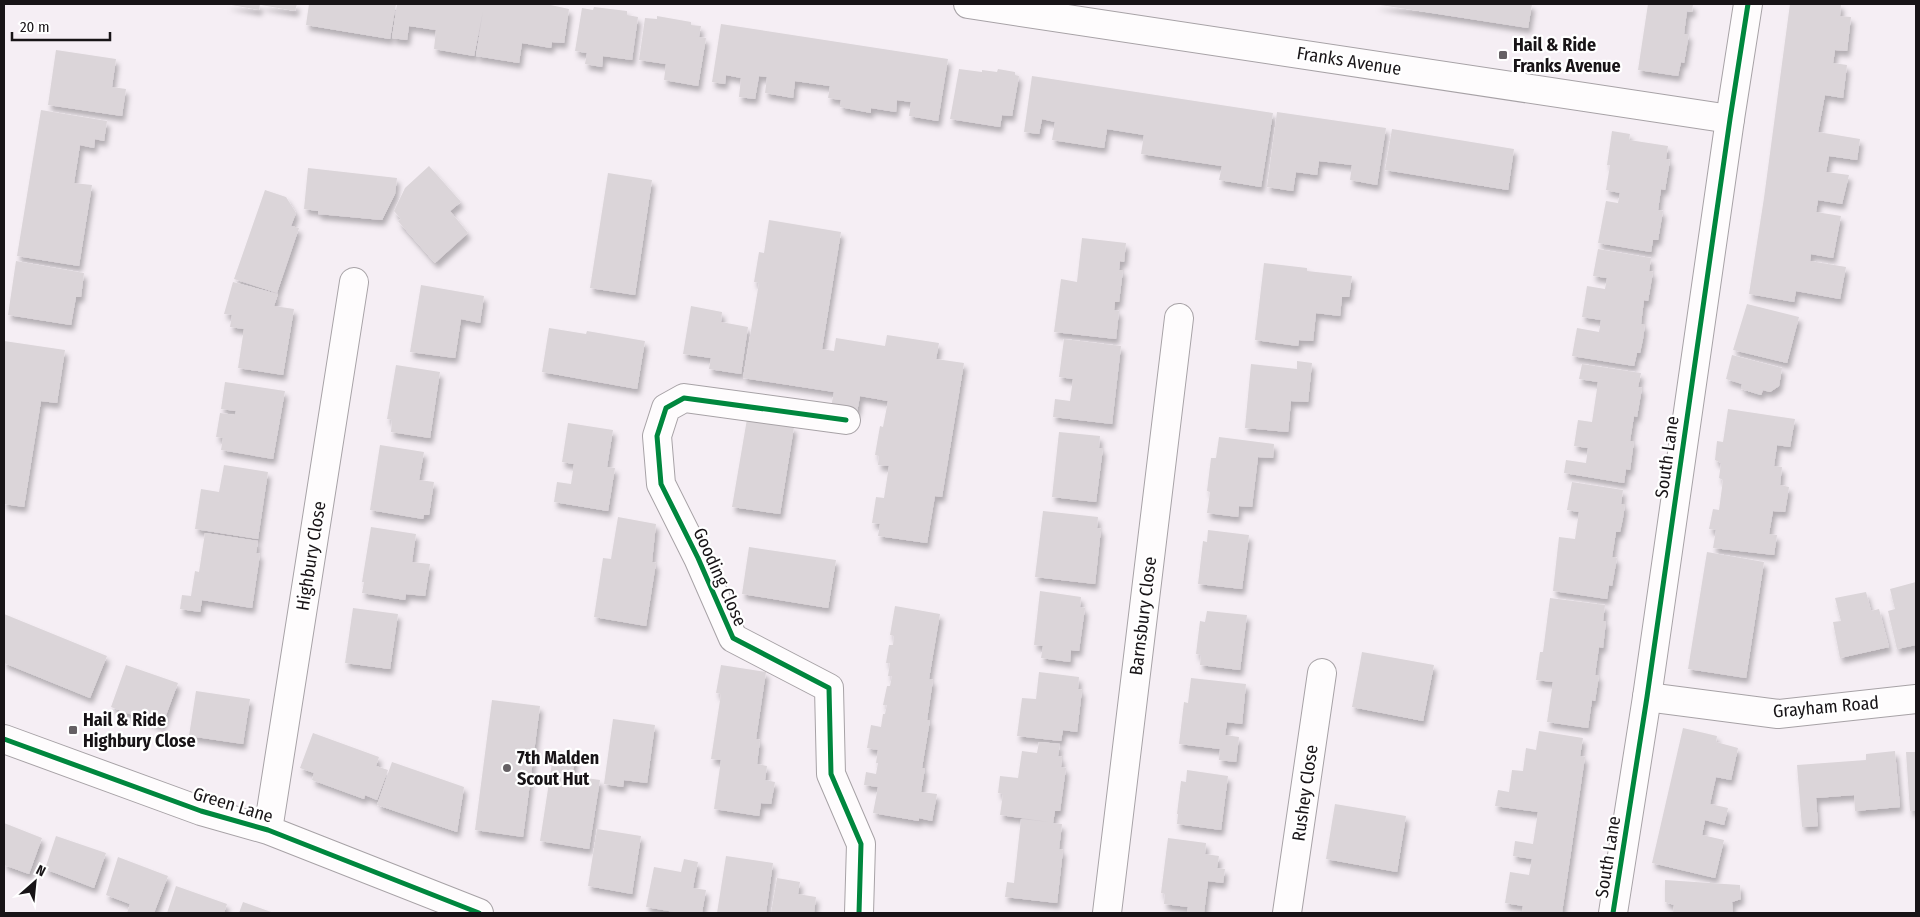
<svg xmlns="http://www.w3.org/2000/svg" width="1920" height="917" viewBox="0 0 1920 917" font-family="'Fira Sans Condensed',sans-serif">
  <style>
    .building { fill: #dbd5d9; filter: url(#shadow) }
    .lines { fill: none; stroke-linecap: round; stroke-linejoin: round }
    .street-casing { stroke: #a7a2a6; stroke-width: 30 }
    .secondary-casing { stroke: #a7a2a6; stroke-width: 30 }
    .street { stroke: #fefcfd; stroke-width: 28 }
    .secondary { stroke: #fefcfd; stroke-width: 28 }
    .cycleway-casing { stroke: #fff; stroke-width: 8 }
    .cycleway { stroke: #00873e; stroke-width: 5 }
    .poi-dot { fill: #656064; stroke: #fff; stroke-width: 2 }
    .labels { text-anchor: middle; dominant-baseline: central; stroke-width: 4.5; stroke-linejoin: round; paint-order: stroke }
    .poi-label { font-size: 18px; font-weight: bold; fill: #181417; stroke: #fff; text-anchor: start }
    .street-label { font-size: 18px; fill: #181417; stroke: #fff }
  </style>
  <defs>
    <filter id="shadow"><feDropShadow dx="3" dy="5.5" stdDeviation="2.5" flood-color="#0004"/></filter>
  </defs>
  <rect width="100%" height="100%" fill="#f5eef4"/>
  <!-- building -->
  <path class="building" d="M 226,4 L 260,4 L 259,10 Z
    M 261,4 L 297,4 L 295,11 L 261,5 Z
    M 309,4 L 396,4 L 390,39 L 306,25 Z
    M 397,4 L 546,4 L 569,9 L 564,43 L 552,42 L 551,48 L 522,43 L 519,63 L 476,56 L 483,11 L 474,56 L 434,49 L 436,30 L 409,26 L 407,40 L 392,38 Z
    M 1374,4 L 1532,4 L 1528,28 Z
    M 1648,4 L 1693,4 L 1692,12 L 1687,11 L 1684,34 L 1689,34 L 1684,63 L 1681,62 L 1678,76 L 1638,70 Z
    M 1790,4 L 1841,4 L 1840,16 L 1851,17 L 1847,51 L 1835,50 L 1834,57 L 1833,63 L 1847,65 L 1843,98 L 1825,95 L 1818,132 L 1860,139 L 1857,160 L 1829,156 L 1826,172 L 1849,175 L 1842,204 L 1818,200 L 1816,212 L 1841,216 L 1833,258 L 1811,254 L 1810,261 L 1846,267 L 1840,299 L 1796,291 L 1794,302 L 1749,294 L 1764,198 Z
    M 594,7 L 627,11 L 627,15 L 638,17 L 632,60 L 603,56 L 602,67 L 585,64 L 587,53 L 575,51 L 582,8 L 593,10 Z
    M 657,16 L 691,22 L 691,25 L 701,26 L 699,37 L 706,38 L 698,86 L 664,80 L 666,64 L 639,60 L 645,18 L 657,19 Z
    M 721,24 L 948,59 L 938,121 L 909,116 L 911,102 L 897,100 L 896,112 L 871,108 L 871,113 L 840,107 L 841,100 L 828,98 L 830,86 L 795,81 L 793,98 L 765,93 L 767,77 L 759,76 L 755,99 L 739,97 L 741,78 L 726,75 L 725,84 L 712,82 Z
    M 56,50 L 116,59 L 112,87 L 126,89 L 122,116 L 48,105 Z
    M 959,69 L 982,72 L 982,70 L 997,72 L 998,69 L 1015,72 L 1015,75 L 1019,76 L 1012,116 L 1002,115 L 1000,127 L 950,119 Z
    M 1032,76 L 1273,113 L 1261,187 L 1219,180 L 1222,166 L 1141,154 L 1144,135 L 1107,129 L 1104,148 L 1052,140 L 1055,122 L 1042,119 L 1039,134 L 1024,132 Z
    M 41,110 L 107,121 L 104,141 L 95,139 L 94,148 L 80,145 L 74,183 L 92,185 L 79,266 L 17,256 Z
    M 1277,112 L 1386,128 L 1377,185 L 1350,180 L 1352,165 L 1319,161 L 1317,175 L 1296,172 L 1293,191 L 1267,187 Z
    M 1392,129 L 1514,149 L 1508,190 L 1385,170 Z
    M 1612,131 L 1630,134 L 1629,140 L 1668,146 L 1666,159 L 1670,160 L 1665,190 L 1661,189 L 1658,210 L 1663,211 L 1658,240 L 1653,240 L 1651,252 L 1598,243 L 1606,201 L 1618,203 L 1620,193 L 1606,190 L 1610,165 L 1607,165 Z
    M 429,166 L 461,202 L 450,211 L 468,233 L 435,263 L 398,221 L 401,219 L 394,211 L 405,188 Z
    M 308,168 L 397,178 L 395,194 L 382,220 L 318,214 L 318,211 L 304,209 Z
    M 608,173 L 652,180 L 635,295 L 590,288 Z
    M 265,190 L 286,197 L 296,213 L 291,226 L 299,228 L 277,293 L 234,279 Z
    M 769,220 L 841,232 L 822,349 L 834,351 L 836,338 L 885,346 L 887,335 L 939,343 L 936,359 L 964,363 L 942,497 L 935,496 L 927,543 L 878,536 L 880,524 L 872,523 L 876,497 L 884,498 L 889,466 L 878,465 L 879,456 L 875,455 L 880,426 L 883,427 L 888,401 L 860,396 L 857,412 L 831,407 L 834,392 L 743,378 L 759,283 L 754,282 L 759,252 L 764,253 Z
    M 1082,238 L 1126,243 L 1124,262 L 1120,261 L 1119,270 L 1123,270 L 1119,302 L 1115,302 L 1114,310 L 1119,311 L 1116,339 L 1054,332 L 1061,279 L 1077,282 Z
    M 1598,249 L 1651,258 L 1649,271 L 1653,272 L 1648,301 L 1644,300 L 1641,324 L 1645,324 L 1643,339 L 1640,353 L 1637,353 L 1634,366 L 1572,356 L 1577,328 L 1599,332 L 1601,320 L 1582,317 L 1587,286 L 1605,289 L 1607,278 L 1593,276 Z
    M 16,261 L 84,273 L 81,297 L 76,297 L 71,325 L 8,315 Z
    M 1264,263 L 1307,268 L 1307,271 L 1352,276 L 1349,297 L 1342,297 L 1340,316 L 1316,313 L 1313,341 L 1299,340 L 1298,346 L 1255,340 Z
    M 233,282 L 278,294 L 274,306 L 294,309 L 283,375 L 238,368 L 244,329 L 230,327 L 232,315 L 224,314 Z
    M 421,285 L 484,296 L 480,323 L 461,319 L 455,358 L 410,352 Z
    M 1747,304 L 1799,317 L 1787,363 L 1733,350 Z
    M 691,306 L 722,312 L 721,322 L 748,327 L 741,374 L 709,369 L 711,358 L 683,354 Z
    M 549,328 L 586,334 L 587,331 L 645,341 L 637,389 L 542,372 Z
    M 1064,339 L 1121,346 L 1112,424 L 1053,417 L 1055,399 L 1070,401 L 1073,379 L 1059,377 Z
    M 4,341 L 65,350 L 57,403 L 41,401 L 24,507 L 4,504 Z
    M 1732,355 L 1782,368 L 1779,386 L 1770,392 L 1763,390 L 1761,395 L 1741,389 L 1742,384 L 1726,379 Z
    M 1297,361 L 1312,363 L 1308,402 L 1291,401 L 1288,432 L 1245,428 L 1251,364 L 1297,369 Z
    M 1582,364 L 1641,373 L 1638,387 L 1642,388 L 1637,417 L 1634,416 L 1630,441 L 1634,441 L 1630,470 L 1626,469 L 1624,483 L 1564,473 L 1566,460 L 1586,463 L 1588,448 L 1574,446 L 1578,420 L 1592,422 L 1598,382 L 1579,379 Z
    M 396,365 L 440,372 L 430,438 L 391,432 L 392,420 L 387,419 Z
    M 225,382 L 285,391 L 273,459 L 221,450 L 223,438 L 216,437 L 220,413 L 235,415 L 236,411 L 221,409 Z
    M 1728,409 L 1795,419 L 1790,447 L 1777,445 L 1774,466 L 1782,467 L 1780,485 L 1789,487 L 1785,512 L 1773,511 L 1769,534 L 1777,535 L 1774,555 L 1713,548 L 1716,530 L 1709,529 L 1713,509 L 1719,510 L 1723,480 L 1719,478 L 1721,463 L 1715,460 L 1717,441 L 1723,442 Z
    M 747,419 L 794,427 L 780,514 L 732,507 Z
    M 568,423 L 613,430 L 607,467 L 615,468 L 608,511 L 554,502 L 557,482 L 571,484 L 574,464 L 562,462 Z
    M 1059,432 L 1100,436 L 1099,448 L 1103,448 L 1096,502 L 1052,497 Z
    M 1219,437 L 1274,444 L 1273,458 L 1258,457 L 1252,507 L 1239,506 L 1238,517 L 1207,513 L 1210,492 L 1207,491 L 1211,458 L 1216,458 Z
    M 380,445 L 424,452 L 419,480 L 434,482 L 429,515 L 424,515 L 423,519 L 370,510 Z
    M 224,465 L 268,472 L 258,539 L 195,529 L 201,489 L 219,492 Z
    M 1572,482 L 1623,490 L 1621,504 L 1625,504 L 1623,518 L 1620,532 L 1616,532 L 1612,557 L 1617,558 L 1612,586 L 1609,585 L 1607,599 L 1553,591 L 1559,537 L 1575,539 L 1579,512 L 1567,510 Z
    M 1043,511 L 1098,517 L 1097,528 L 1101,529 L 1095,584 L 1035,577 Z
    M 618,517 L 656,524 L 652,562 L 656,563 L 646,626 L 594,617 L 603,558 L 611,559 Z
    M 371,527 L 416,534 L 412,562 L 430,564 L 425,596 L 406,594 L 405,600 L 362,593 L 364,582 L 362,582 Z
    M 1208,530 L 1249,535 L 1242,589 L 1198,584 L 1203,541 L 1207,542 Z
    M 205,533 L 258,541 L 256,553 L 260,554 L 252,608 L 202,600 L 200,612 L 180,609 L 182,595 L 191,596 L 195,571 L 199,572 Z
    M 749,547 L 836,560 L 828,608 L 742,594 Z
    M 1707,552 L 1764,562 L 1746,678 L 1688,669 Z
    M 1916,582 L 1916,645 L 1897,649 L 1888,611 L 1895,609 L 1890,589 Z
    M 1040,591 L 1081,597 L 1080,607 L 1085,608 L 1079,651 L 1071,650 L 1070,662 L 1041,658 L 1043,646 L 1034,645 Z
    M 1866,592 L 1871,611 L 1879,609 L 1889,647 L 1840,658 L 1833,622 L 1841,621 L 1835,598 Z
    M 1550,598 L 1605,605 L 1603,621 L 1606,621 L 1603,648 L 1599,647 L 1595,675 L 1599,675 L 1595,701 L 1592,700 L 1588,728 L 1547,722 L 1553,682 L 1536,680 L 1540,652 L 1543,652 Z
    M 895,606 L 940,614 L 929,679 L 933,680 L 927,720 L 930,720 L 922,768 L 925,768 L 921,792 L 937,794 L 932,821 L 919,818 L 919,821 L 873,813 L 878,787 L 864,785 L 866,772 L 876,774 L 878,763 L 876,763 L 878,750 L 867,748 L 871,725 L 881,727 L 883,714 L 885,714 L 887,705 L 883,705 L 887,686 L 890,686 L 892,676 L 888,676 L 890,663 L 886,663 L 889,645 L 893,645 L 894,636 L 890,635 Z
    M 353,608 L 398,614 L 390,669 L 345,663 Z
    M 1207,611 L 1247,615 L 1240,670 L 1200,665 L 1201,655 L 1196,654 L 1200,621 L 1205,622 Z
    M 4,614 L 107,656 L 90,698 L 4,663 Z
    M 1362,652 L 1434,665 L 1423,721 L 1352,707 Z
    M 126,665 L 178,683 L 162,726 L 111,707 Z
    M 721,665 L 766,672 L 756,739 L 760,740 L 757,764 L 767,766 L 765,780 L 775,782 L 771,804 L 761,803 L 759,816 L 714,809 L 721,760 L 711,759 L 721,694 L 716,693 Z
    M 1039,672 L 1079,677 L 1078,689 L 1082,690 L 1077,732 L 1063,730 L 1061,741 L 1017,736 L 1022,698 L 1036,699 Z
    M 1191,678 L 1246,684 L 1242,724 L 1227,722 L 1225,735 L 1239,737 L 1236,762 L 1219,760 L 1220,749 L 1179,744 L 1184,702 L 1188,703 Z
    M 196,691 L 250,699 L 243,744 L 189,736 Z
    M 492,700 L 540,706 L 523,837 L 475,830 Z
    M 613,719 L 655,725 L 647,783 L 624,780 L 623,787 L 604,784 Z
    M 1683,728 L 1717,736 L 1716,742 L 1738,748 L 1731,780 L 1716,777 L 1710,804 L 1728,808 L 1724,825 L 1705,820 L 1702,835 L 1724,840 L 1715,878 L 1652,863 Z
    M 1539,731 L 1583,738 L 1580,756 L 1585,757 L 1562,913 L 1522,913 L 1523,906 L 1505,903 L 1510,872 L 1529,875 L 1532,859 L 1513,856 L 1515,841 L 1533,844 L 1538,812 L 1495,806 L 1498,790 L 1509,792 L 1512,770 L 1523,771 L 1526,748 L 1536,750 Z
    M 313,733 L 379,757 L 376,766 L 388,770 L 377,800 L 365,795 L 364,799 L 312,780 L 314,773 L 300,768 Z
    M 1039,742 L 1060,744 L 1058,756 L 1062,757 L 1061,767 L 1066,768 L 1060,811 L 1055,811 L 1053,823 L 1062,824 L 1059,849 L 1063,850 L 1057,903 L 1005,897 L 1007,882 L 1014,883 L 1021,819 L 1049,822 L 1000,815 L 1003,794 L 998,793 L 1000,776 L 1018,778 L 1022,751 L 1037,753 Z
    M 554,750 L 576,754 L 572,776 L 600,780 L 589,849 L 540,841 Z
    M 1895,751 L 1900,807 L 1855,811 L 1854,795 L 1816,798 L 1818,826 L 1802,827 L 1797,765 L 1866,760 L 1866,754 Z
    M 1906,752 L 1916,752 L 1916,810 L 1910,811 Z
    M 392,762 L 464,787 L 457,832 L 377,805 Z
    M 1187,770 L 1228,776 L 1221,830 L 1177,824 L 1178,814 L 1177,814 L 1181,781 L 1186,782 Z
    M 1335,804 L 1406,816 L 1397,872 L 1326,859 Z
    M 4,823 L 42,838 L 29,874 L 4,865 Z
    M 597,829 L 641,836 L 632,894 L 588,886 Z
    M 56,836 L 106,853 L 94,888 L 45,869 Z
    M 1168,838 L 1206,843 L 1205,854 L 1219,856 L 1217,868 L 1225,869 L 1223,883 L 1208,881 L 1204,913 L 1187,913 L 1188,907 L 1164,904 L 1165,894 L 1161,893 Z
    M 726,856 L 773,863 L 766,913 L 717,913 Z
    M 118,857 L 168,876 L 154,913 L 127,913 L 130,904 L 106,895 Z
    M 684,859 L 698,862 L 693,888 L 706,890 L 702,913 L 680,913 L 646,907 L 654,867 L 681,872 Z
    M 777,878 L 800,882 L 798,894 L 816,897 L 814,913 L 771,913 Z
    M 1665,880 L 1740,885 L 1741,899 L 1732,902 L 1733,913 L 1673,913 L 1674,905 L 1665,902 Z
    M 176,886 L 227,904 L 224,913 L 167,913 Z
    M 243,902 L 274,913 L 239,913 Z"/>
  <g class="lines">
    <!-- street casing -->
    <g class="street-casing">
      <path id="street" d="M 968,4 L 1730,119
        M 846,420 L 684,398 L 666,408 L 657,436 L 661,484 L 698,558 L 733,638 L 829,688 L 831,774 L 861,844 L 859,913
        M 1647,697 L 1778,714 L 1916,699
        M 4,739 L 201,811 L 268,830 L 479,913
        M 268,830 L 354,282
        M 1107,913 L 1179,318
        M 1287,913 L 1322,673"/>
    </g>
    <!-- secondary casing -->
    <g class="secondary-casing">
      <path id="secondary" d="M 1613,913 L 1647,697 L 1730,119 L 1748,4"/>
    </g>
    <!-- street -->
    <use href="#street" class="street"/>
    <!-- secondary -->
    <use href="#secondary" class="secondary"/>
    <!-- cycleway casing -->
    <g class="cycleway-casing">
      <path id="cycleway" d="M 846,420 L 684,398 L 666,408 L 657,436 L 661,484 L 698,558 L 733,638 L 829,688 L 831,774 L 861,844 L 859,913
        M 4,739 L 201,811 L 268,830 L 479,913
        M 1613,913 L 1647,697 L 1730,119 L 1748,4"/>
    </g>
    <!-- cycleway -->
    <use href="#cycleway" class="cycleway"/>
  </g>
  <!-- markers -->
  <g class="poi-dot">
    <rect x="1498" y="50" width="10" height="10" rx="2.5"/>
    <rect x="68" y="725" width="10" height="10" rx="2.5"/>
    <circle cx="507" cy="768" r="5"/>
  </g>
  <g class="labels">
    <!-- poi labels -->
    <g class="poi-label">
      <text x="1513" y="45">Hail &amp; Ride<tspan x="1513" dy="21">Franks Avenue</tspan></text>
      <text x="83" y="720">Hail &amp; Ride<tspan x="83" dy="21">Highbury Close</tspan></text>
      <text x="517" y="758">7th Malden<tspan x="517" dy="21">Scout Hut</tspan></text>
    </g>
    <!-- street labels -->
    <g class="street-label">
      <text transform="translate(1349 61) rotate(9)">Franks Avenue</text>
      <text transform="translate(1667 457) rotate(-82)">South Lane</text>
      <text transform="translate(311 556) rotate(-81)">Highbury Close</text>
      <text transform="translate(720 577) rotate(66)">Gooding Close</text>
      <text transform="translate(1143 616) rotate(-83)">Barnsbury Close</text>
      <text transform="translate(1826 707) rotate(-5)">Grayham Road</text>
      <text transform="translate(1305 793) rotate(-82)">Rushey Close</text>
      <text transform="translate(233 805) rotate(17)">Green Lane</text>
      <text transform="translate(1608 857) rotate(-81)">South Lane</text>
    </g>
  </g>
  <!-- border -->
  <rect width="1920" height="917" fill="none" stroke="#181417" stroke-width="10"/>
  <!-- north arrow -->
  <g transform="translate(35 882) rotate(27)" stroke="#ffffff" stroke-width="4" paint-order="stroke">
  <path d="M0-4L9 19L0 12L-9 19Z" fill="#181417"/>
  <text y="-8" font-size="14" font-weight="bold" text-anchor="middle" fill="#181417">N</text>
  </g>
  <!-- scale -->
  <path d="M12 32v8h98v-8" fill="none" stroke="#181417" stroke-width="2.5"/>
  <text x="20" y="32" font-size="15" fill="#181417" stroke="#ffffff" stroke-width="4" paint-order="stroke">20 m</text>
</svg>
